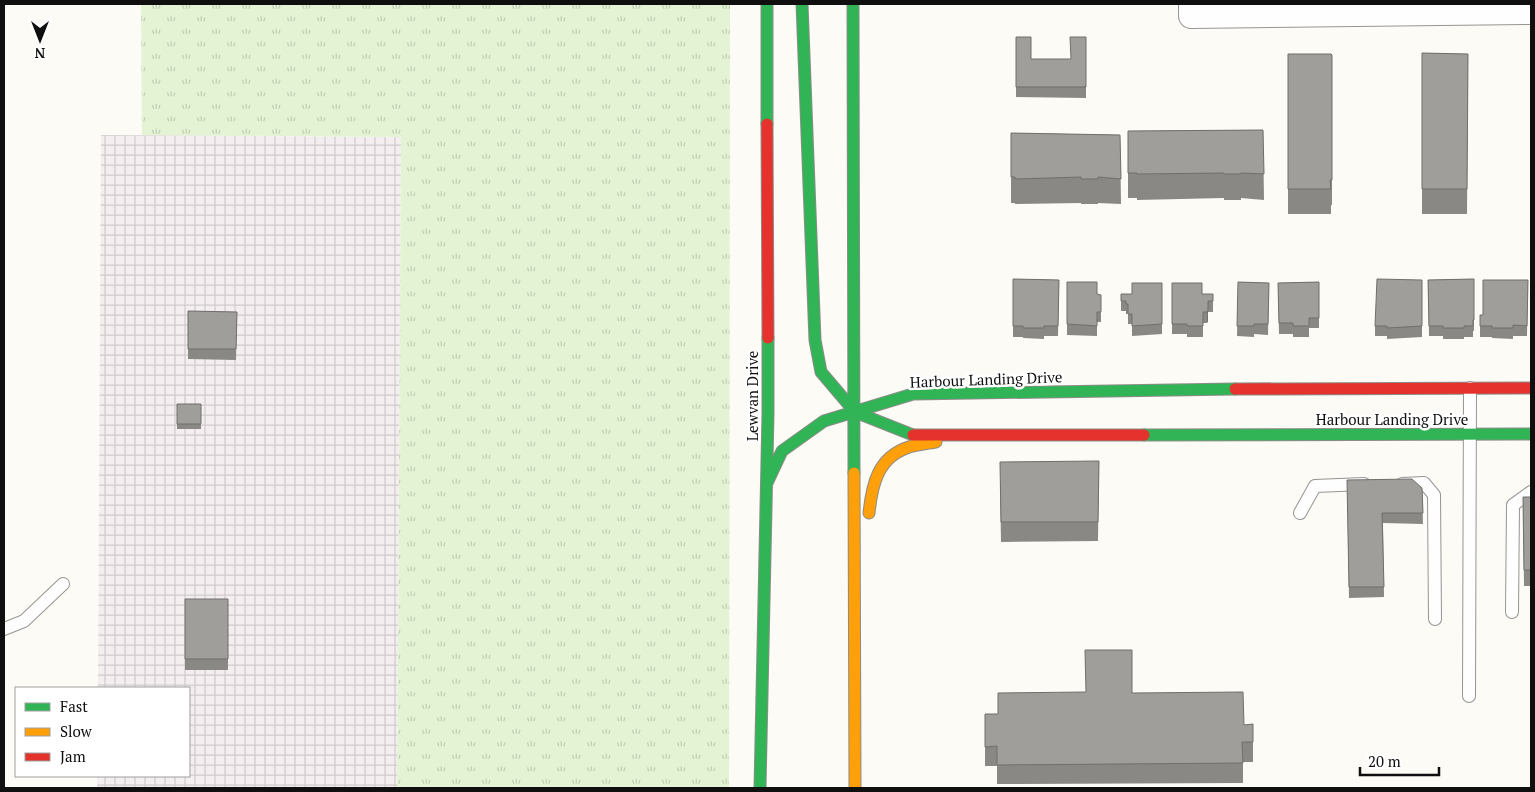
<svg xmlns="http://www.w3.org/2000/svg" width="1535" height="792" viewBox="0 0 1535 792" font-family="'PT Serif',serif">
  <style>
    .industrial { fill: url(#industrial-grid) }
    .grass { fill: url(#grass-tufts) }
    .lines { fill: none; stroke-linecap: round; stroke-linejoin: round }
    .lane-casing { stroke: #969593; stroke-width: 14 }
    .street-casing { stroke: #969593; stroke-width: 26 }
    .fast-casing { stroke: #8c8c89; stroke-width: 13 }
    .slow-casing { stroke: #8c8c89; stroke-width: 13 }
    .jam-casing { stroke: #8c8c89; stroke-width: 13 }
    .lane { stroke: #fffefe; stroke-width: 12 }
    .street { stroke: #fffefe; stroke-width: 24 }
    .fast { stroke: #30b455; stroke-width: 11 }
    .slow { stroke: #ff9f0a; stroke-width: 11 }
    .jam { stroke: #e5322d; stroke-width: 11 }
    .wall { fill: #8a8884 }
    .shaded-wall { fill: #706f6c }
    .building { fill: #a09e9a; stroke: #706f6c }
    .labels { text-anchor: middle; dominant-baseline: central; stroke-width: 5; stroke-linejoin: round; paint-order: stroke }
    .street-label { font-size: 15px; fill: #0f0f0f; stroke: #fff }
  </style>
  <defs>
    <pattern id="industrial-grid" width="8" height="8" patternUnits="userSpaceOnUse" patternTransform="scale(1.25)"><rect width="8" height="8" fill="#f4eef1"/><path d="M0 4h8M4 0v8" fill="none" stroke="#d0cbcd"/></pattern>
    <pattern id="grass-tufts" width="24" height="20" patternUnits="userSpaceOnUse" patternTransform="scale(1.25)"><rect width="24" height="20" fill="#e4f3d4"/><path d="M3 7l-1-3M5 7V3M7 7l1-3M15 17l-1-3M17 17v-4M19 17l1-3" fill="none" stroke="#c2cfb5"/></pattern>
  </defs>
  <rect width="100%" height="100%" fill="#fcfbf5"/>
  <!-- industrial -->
  <path class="industrial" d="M 101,135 L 401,137 L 397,788 L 97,788 L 97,776 L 189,776 L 189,688 L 98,688 Z"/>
  <!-- grass -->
  <path class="grass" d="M 141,4 L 730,4 L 729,788 L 397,788 L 401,137 L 142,135 Z"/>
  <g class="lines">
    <!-- lane casing -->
    <g class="lane-casing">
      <path id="lane" d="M 1402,484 L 1424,483 L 1434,495 L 1435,619
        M 1300,513 L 1315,486 L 1364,484
        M 1512,612 L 1513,505 L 1531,492
        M 4,629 L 24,621 L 63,584
        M 1469,696 L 1470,388"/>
    </g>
    <!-- street casing -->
    <g class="street-casing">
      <path id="street" d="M 1191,4 L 1191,16 L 1531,12"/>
    </g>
    <!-- fast casing -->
    <g class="fast-casing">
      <path id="fast" d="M 767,4 L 767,124
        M 802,4 L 815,340 L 821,372 L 855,412 L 913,435
        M 853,4 L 854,473
        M 1144,435 L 1531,434
        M 767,483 L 782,451 L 824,421 L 913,394 L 1235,389
        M 760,788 L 768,414 L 768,338"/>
    </g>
    <!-- slow casing -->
    <g class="slow-casing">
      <path id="slow" d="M 854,473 L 855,788
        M 869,513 C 872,484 878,457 909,447 C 917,444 927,444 936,442"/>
    </g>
    <!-- jam casing -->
    <g class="jam-casing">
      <path id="jam" d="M 767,124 L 768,338
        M 1235,389 L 1531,388
        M 913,435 L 1144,435"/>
    </g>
    <!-- lane -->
    <use href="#lane" class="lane"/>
    <!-- street -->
    <use href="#street" class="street"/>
    <!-- fast -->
    <use href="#fast" class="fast"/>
    <!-- slow -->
    <use href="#slow" class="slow"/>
    <!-- jam -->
    <use href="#jam" class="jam"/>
  </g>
  <!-- wall -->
  <path class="wall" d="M 1016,37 L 1031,59 L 1071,59 L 1086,37 L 1086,98 L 1016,97 Z
    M 1422,53 L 1468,54 L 1467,214 L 1422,214 Z
    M 1288,54 L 1332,55 L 1332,205 L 1331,205 L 1331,214 L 1288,214 Z
    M 1263,130 L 1264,200 L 1241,198 L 1241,200 L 1224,200 L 1224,198 L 1137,200 L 1137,198 L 1128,198 L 1128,131 Z
    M 1011,133 L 1120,135 L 1121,204 L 1098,203 L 1098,204 L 1081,204 L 1081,203 L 1015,204 L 1015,203 L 1011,203 Z
    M 1013,279 L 1059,280 L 1058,336 L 1044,336 L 1044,339 L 1023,338 L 1023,337 L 1013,337 Z
    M 1474,279 L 1474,331 L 1473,331 L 1473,337 L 1464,337 L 1464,339 L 1443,339 L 1443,336 L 1429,336 L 1428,280 Z
    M 1422,280 L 1422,337 L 1387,339 L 1387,336 L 1375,336 L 1375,326 Z
    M 1528,280 L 1527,336 L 1513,336 L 1513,339 L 1492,338 L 1492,337 L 1480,337 L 1480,315 L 1483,315 Z
    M 1067,282 L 1097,294 L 1101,312 L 1101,322 L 1097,322 L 1097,336 L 1067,335 Z
    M 1238,282 L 1269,283 L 1268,335 L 1254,334 L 1254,337 L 1237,336 Z
    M 1319,282 L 1319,328 L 1309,328 L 1309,337 L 1293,337 L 1293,334 L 1279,334 L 1278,283 Z
    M 1162,283 L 1162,334 L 1132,336 L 1132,324 L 1128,324 L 1128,314 L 1126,314 L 1126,311 L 1121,311 L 1121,294 L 1132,294 Z
    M 1172,283 L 1202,294 L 1213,294 L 1213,312 L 1208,312 L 1208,321 L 1207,323 L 1203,323 L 1203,337 L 1187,337 L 1187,334 L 1172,334 Z
    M 188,311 L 237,312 L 236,360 L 188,359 Z
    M 177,404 L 201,404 L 201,429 L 177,429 Z
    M 1099,461 L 1098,541 L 1001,542 L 1000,481 Z
    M 1347,480 L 1422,488 L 1423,524 L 1383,523 L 1384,597 L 1349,598 Z
    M 1523,497 L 1531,497 L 1531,586 L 1524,586 Z
    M 185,599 L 228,599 L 228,670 L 185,670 Z
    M 1132,693 L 1244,725 L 1253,724 L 1253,762 L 1243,762 L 1243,783 L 997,784 L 997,766 L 985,766 L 985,714 L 998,714 Z"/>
  <!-- shaded-wall -->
  <path class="shaded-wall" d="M 1208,310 L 1208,321 L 1207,323 L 1207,312 Z"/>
  <!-- building -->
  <path class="building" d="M 1016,37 L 1031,37 L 1031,59 L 1071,59 L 1070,37 L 1086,37 L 1086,87 L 1016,87 Z
    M 1422,53 L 1468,54 L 1467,189 L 1422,189 Z
    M 1288,54 L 1331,54 L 1332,55 L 1332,180 L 1330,180 L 1331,189 L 1288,189 Z
    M 1263,130 L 1264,174 L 1241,173 L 1241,174 L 1224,174 L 1224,173 L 1137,174 L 1137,173 L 1128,173 L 1128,131 Z
    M 1011,133 L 1120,135 L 1121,179 L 1098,177 L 1098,179 L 1081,179 L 1081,177 L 1015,179 L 1015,177 L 1011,177 Z
    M 1013,279 L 1059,280 L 1058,326 L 1044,326 L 1044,328 L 1023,328 L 1023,326 L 1013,326 Z
    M 1377,279 L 1422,280 L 1422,326 L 1387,328 L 1387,326 L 1375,326 Z
    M 1474,279 L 1474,320 L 1473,320 L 1473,326 L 1464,326 L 1464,328 L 1443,328 L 1443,326 L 1429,326 L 1428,280 Z
    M 1483,280 L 1528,280 L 1527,326 L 1513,325 L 1513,328 L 1492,328 L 1492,326 L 1480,326 L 1480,315 L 1483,315 Z
    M 1067,282 L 1097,282 L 1097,294 L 1101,295 L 1101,312 L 1097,312 L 1097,326 L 1067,324 Z
    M 1238,282 L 1269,283 L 1268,324 L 1254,324 L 1254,326 L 1237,326 Z
    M 1319,282 L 1319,318 L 1309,318 L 1309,326 L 1293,326 L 1293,323 L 1279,323 L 1278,283 Z
    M 1132,283 L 1162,283 L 1162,324 L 1132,326 L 1132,314 L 1128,314 L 1128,304 L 1126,304 L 1126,301 L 1121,301 L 1121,294 L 1132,294 Z
    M 1172,283 L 1202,283 L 1202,294 L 1213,294 L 1213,301 L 1208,301 L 1208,310 L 1207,312 L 1203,312 L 1203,326 L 1187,326 L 1187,324 L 1172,324 Z
    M 188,311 L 237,312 L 236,349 L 188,349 Z
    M 177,404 L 201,404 L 201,424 L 177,424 Z
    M 1099,461 L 1098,522 L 1001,522 L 1000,462 Z
    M 1412,479 L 1422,488 L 1423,513 L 1382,513 L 1384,587 L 1349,587 L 1347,480 Z
    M 1523,497 L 1531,497 L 1531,570 L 1524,570 Z
    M 185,599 L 228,599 L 228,659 L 185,659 Z
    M 1085,650 L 1132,650 L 1132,693 L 1243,692 L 1244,725 L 1253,724 L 1253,742 L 1242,742 L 1243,763 L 997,765 L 997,746 L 985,747 L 985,714 L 998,714 L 998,693 L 1086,692 Z"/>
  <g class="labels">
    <!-- street labels -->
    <g class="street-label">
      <text transform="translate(986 379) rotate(-2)">Harbour Landing Drive</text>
      <text transform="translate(752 396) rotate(-90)">Lewvan Drive</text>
      <text x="1392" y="419">Harbour Landing Drive</text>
    </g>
  </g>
  <!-- border -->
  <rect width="1535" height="792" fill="none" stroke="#0f0f0f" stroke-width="10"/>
  <!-- legend -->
  <rect x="15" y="687" width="175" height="90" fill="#ffffff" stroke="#9f9f9f"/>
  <rect x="25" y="703" width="25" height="8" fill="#30b455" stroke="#9f9f9f"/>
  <text x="60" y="712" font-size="15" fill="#0f0f0f">Fast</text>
  <rect x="25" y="728" width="25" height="8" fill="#ff9f0a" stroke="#9f9f9f"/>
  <text x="60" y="737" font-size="15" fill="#0f0f0f">Slow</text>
  <rect x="25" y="753" width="25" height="8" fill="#e5322d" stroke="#9f9f9f"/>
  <text x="60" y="762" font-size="15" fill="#0f0f0f">Jam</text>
  <!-- north arrow -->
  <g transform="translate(40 40) rotate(180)" stroke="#ffffff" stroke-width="4" paint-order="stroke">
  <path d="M0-4L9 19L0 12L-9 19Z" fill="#0f0f0f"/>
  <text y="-8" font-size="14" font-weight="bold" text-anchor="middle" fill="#0f0f0f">N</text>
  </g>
  <!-- scale -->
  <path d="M1360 767v8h79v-8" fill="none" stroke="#0f0f0f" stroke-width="2.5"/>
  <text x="1368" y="767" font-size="15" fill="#0f0f0f" stroke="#ffffff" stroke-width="4" paint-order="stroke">20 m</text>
</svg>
